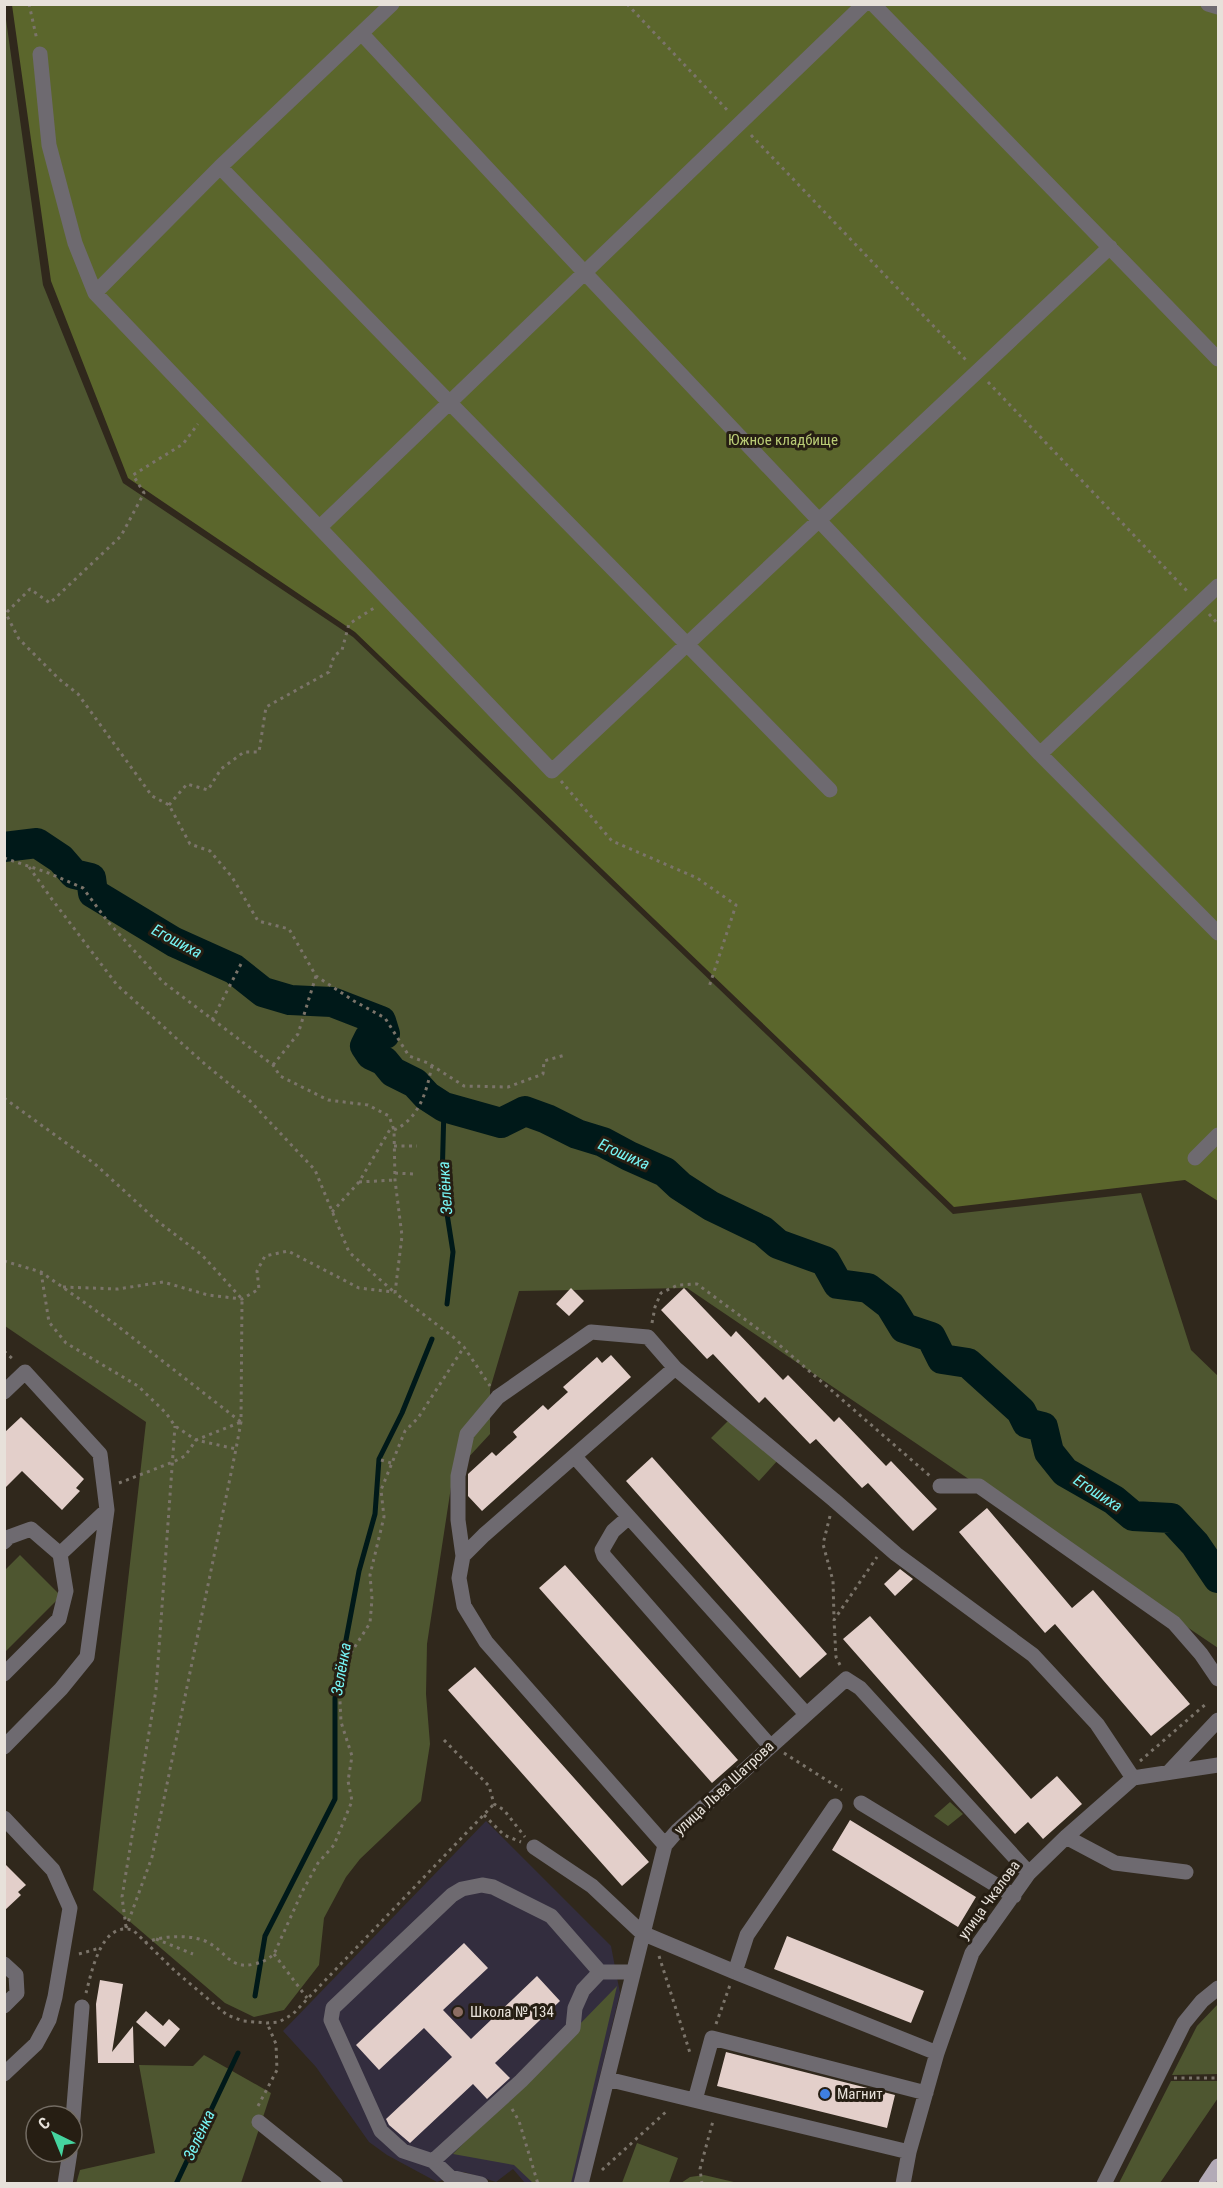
<svg xmlns="http://www.w3.org/2000/svg" width="1223" height="2188" viewBox="0 0 1223 2188" font-family="'Roboto Condensed',sans-serif">
  <style>
    .education { fill: #332d3e }
    .green { fill: #4e5630 }
    .forest { fill: #5b662c }
    .lines { fill: none; stroke-linecap: round; stroke-linejoin: round }
    .stream { stroke: #001919; stroke-width: 5 }
    .river { stroke: #001919; stroke-width: 30 }
    .building { fill: #e3cfca }
    .path { stroke: #7b746a; stroke-width: 3; stroke-dasharray: 3 4.5; stroke-linecap: butt }
    .minor { stroke: #6e6a70; stroke-width: 15 }
    .major { stroke: #b3aab7; stroke-width: 15 }
    .education-dot { fill: #8d6e63; stroke: #261e13; stroke-width: 2 }
    .shop-dot { fill: #3f7fe0; stroke: #261e13; stroke-width: 2 }
    .labels { text-anchor: middle; dominant-baseline: central; stroke-width: 6; stroke-linejoin: round; paint-order: stroke }
    .park-label { font-size: 15px; fill: #bacc76; stroke: #261e13 }
    .street-label { font-size: 15px; fill: #e7e1da; stroke: #261e13 }
    .poi-label { font-size: 15px; fill: #e7e1da; stroke: #261e13; text-anchor: start }
    .water-label { font-size: 16px; font-style: italic; fill: #77f5f5; stroke: #261e13 }
  </style>
  <rect width="100%" height="100%" fill="#30281c"/>
  <!-- education -->
  <path class="education" d="M 486,1821 L 611,1946 L 620,1993 L 574,2183 L 525,2183 L 513,2169 L 496,2182 L 464,2172 L 437,2182 L 387,2155 L 369,2142 L 316,2067 L 283,2031 Z"/>
  <!-- green -->
  <path class="green" d="M 4,5 L 43,285 L 123,483 L 353,637 L 953,1214 L 1141,1193 L 1191,1350 L 1218,1376 L 1218,1648 L 687,1288 L 519,1291 L 490,1389 L 490,1434 L 453,1474 L 427,1644 L 426,1694 L 430,1744 L 421,1801 L 360,1859 L 346,1877 L 324,1918 L 319,1965 L 284,2010 L 254,2017 L 225,2003 L 93,1890 L 146,1422 L 5,1326 Z
    M 730,1419 L 778,1460 L 759,1481 L 711,1438 Z
    M 20,1555 L 61,1596 L 5,1652 L 5,1570 Z
    M 950,1802 L 963,1814 L 948,1826 L 934,1816 Z
    M 617,1986 L 571,2183 L 533,2183 L 514,2165 L 453,2154 Z
    M 1218,2004 L 1218,2074 L 1172,2075 L 1197,2026 Z
    M 204,2055 L 271,2093 L 241,2183 L 76,2184 L 80,2170 L 155,2153 L 139,2065 L 193,2066 Z
    M 1171,2081 L 1218,2081 L 1218,2098 L 1160,2183 L 1119,2183 Z
    M 637,2143 L 678,2158 L 669,2183 L 622,2183 Z
    M 704,2175 L 738,2183 L 681,2183 L 690,2177 Z"/>
  <!-- forest -->
  <path class="forest" d="M 12,5 L 1218,5 L 1218,1201 L 1185,1180 L 954,1207 L 355,632 L 128,478 L 51,281 Z"/>
  <g class="lines">
    <!-- stream -->
    <path class="stream" d="M 444,1107 L 442,1182 L 453,1252 L 447,1304
      M 255,1996 L 265,1936 L 335,1799 L 335,1698 L 359,1571 L 375,1514 L 379,1459 L 402,1413 L 432,1339
      M 176,2184 L 238,2053"/>
    <!-- river -->
    <path class="river" d="M 4,847 L 37,843 L 61,859 L 74,874 L 91,878 L 93,893 L 174,942 L 234,969 L 263,992 L 290,1000 L 332,1002 L 381,1021 L 385,1034 L 369,1038 L 365,1046 L 371,1055 L 384,1061 L 393,1072 L 415,1083 L 427,1096 L 444,1107 L 501,1123 L 525,1111 L 547,1119 L 577,1134 L 603,1142 L 629,1156 L 665,1172 L 680,1186 L 711,1206 L 763,1231 L 778,1244 L 825,1261 L 838,1284 L 868,1288 L 890,1305 L 904,1328 L 931,1337 L 942,1359 L 968,1363 L 1021,1411 L 1027,1423 L 1043,1427 L 1049,1452 L 1065,1472 L 1114,1500 L 1133,1516 L 1171,1518 L 1195,1544 L 1218,1578"/>
  </g>
  <!-- building -->
  <path class="building" d="M 571,1288 L 584,1301 L 569,1316 L 556,1304 Z
    M 684,1288 L 731,1337 L 736,1331 L 783,1380 L 788,1375 L 834,1422 L 839,1417 L 886,1466 L 891,1461 L 937,1509 L 913,1531 L 868,1483 L 862,1488 L 816,1439 L 810,1444 L 765,1397 L 759,1403 L 713,1354 L 707,1359 L 661,1310 Z
    M 611,1355 L 631,1377 L 482,1511 L 468,1496 L 468,1474 L 492,1452 L 496,1456 L 517,1437 L 513,1432 L 543,1405 L 548,1410 L 568,1392 L 563,1387 L 597,1357 L 602,1363 Z
    M 21,1417 L 84,1479 L 76,1488 L 80,1491 L 62,1510 L 22,1471 L 4,1489 L 4,1433 Z
    M 652,1457 L 827,1654 L 800,1678 L 626,1481 Z
    M 987,1508 L 1072,1608 L 1093,1590 L 1190,1704 L 1151,1736 L 1055,1624 L 1045,1633 L 959,1532 Z
    M 565,1565 L 738,1760 L 712,1783 L 539,1588 Z
    M 900,1569 L 913,1579 L 895,1596 L 884,1584 Z
    M 870,1616 L 1031,1799 L 1057,1776 L 1082,1804 L 1043,1839 L 1028,1822 L 1015,1834 L 843,1639 Z
    M 475,1667 L 649,1862 L 622,1886 L 448,1690 Z
    M 850,1820 L 976,1897 L 958,1927 L 832,1850 Z
    M 4,1863 L 26,1885 L 18,1892 L 21,1895 L 4,1911 Z
    M 787,1936 L 924,1991 L 911,2023 L 774,1969 Z
    M 464,1943 L 488,1968 L 443,2010 L 471,2039 L 537,1976 L 560,2001 L 495,2063 L 510,2078 L 487,2099 L 473,2084 L 410,2143 L 389,2125 L 386,2119 L 452,2057 L 424,2028 L 379,2070 L 356,2045 Z
    M 100,1980 L 123,1984 L 112,2052 L 133,2026 L 134,2063 L 98,2063 L 96,2004 Z
    M 146,2011 L 163,2026 L 169,2019 L 180,2029 L 165,2047 L 136,2022 Z
    M 726,2052 L 895,2095 L 887,2128 L 717,2086 Z"/>
  <g class="lines">
    <!-- path -->
    <path class="path" d="M 29,4 L 37,40
      M 627,4 L 730,113
      M 751,135 L 966,360
      M 988,382 L 1188,592
      M 4,610 L 19,639 L 59,679 L 78,694 L 152,796 L 169,805 L 190,844 L 210,851 L 232,877 L 258,921 L 289,929 L 316,976 L 354,1001 L 385,1018 L 409,1056 L 428,1063 L 464,1086 L 508,1087 L 543,1074 L 544,1061 L 565,1055
      M 7,612 L 30,589 L 50,603 L 121,536 L 144,493 L 133,475 L 183,444 L 198,424
      M 1209,614 L 1218,624
      M 561,781 L 612,841 L 697,878 L 736,905 L 709,987
      M 169,805 L 187,784 L 208,790 L 221,769 L 244,752 L 259,752 L 266,707 L 329,672 L 334,656 L 342,650 L 349,624 L 374,608
      M 4,858 L 46,872 L 83,888 L 108,922 L 163,982 L 273,1065 L 280,1076 L 328,1100 L 368,1105 L 389,1116 L 394,1130 L 395,1180 L 402,1236 L 395,1293 L 452,1336 L 464,1347 L 490,1386
      M 29,867 L 51,898 L 117,985 L 206,1065 L 250,1101 L 315,1170 L 349,1252 L 395,1293
      M 212,1020 L 241,964
      M 273,1065 L 298,1034 L 316,976
      M 4,1098 L 95,1164 L 156,1220 L 202,1255 L 242,1299 L 241,1422 L 236,1449 L 152,1857 L 126,1928
      M 394,1130 C 419,1119 427,1091 432,1065
      M 394,1146 L 417,1146
      M 395,1173 L 414,1174
      M 359,1182 L 395,1180
      M 332,1212 L 359,1182 L 392,1126
      M 4,1261 L 41,1272 L 115,1324 L 241,1422
      M 41,1272 L 49,1322 L 66,1343 L 138,1386 L 166,1413 L 175,1426 L 196,1440 L 236,1449
      M 63,1287 L 118,1289 L 163,1282 L 208,1295 L 242,1299 L 259,1289 L 257,1271 L 265,1256 L 288,1251 L 359,1288 L 393,1292
      M 652,1323 L 655,1307 L 661,1293 L 678,1285 L 697,1284 L 777,1343 L 930,1476
      M 4,1351 L 14,1360
      M 381,1460 L 391,1463
      M 119,1483 L 173,1462 L 185,1456 L 196,1440 L 241,1422
      M 830,1516 L 823,1544 L 833,1581 L 834,1618
      M 840,1665 L 836,1657 L 834,1620 L 877,1557
      M 444,1740 L 489,1786 L 494,1804 L 504,1810 L 525,1837
      M 784,1753 L 842,1790
      M 1140,1761 L 1207,1703
      M 484,1815 L 504,1835 L 521,1842
      M 126,1927 L 122,1897 L 156,1690 L 175,1426
      M 156,1939 L 193,1954
      M 145,1943 C 161,1935 194,1934 209,1943 C 226,1952 231,1970 254,1964 C 263,1962 267,1960 274,1954 L 302,1892 L 318,1863 L 334,1845 L 352,1801 L 348,1781 L 352,1756 L 341,1722 L 340,1701 L 349,1656 L 370,1623 L 372,1599 L 370,1575 L 384,1517 L 381,1490 L 405,1431 L 418,1418 L 464,1347
      M 79,1954 L 100,1948
      M 274,1954 L 307,1998
      M 659,1956 L 691,2056
      M 86,1993 C 92,1971 101,1921 133,1930 L 175,1971 L 227,2015 L 243,2021 L 267,2023 L 279,2022 L 293,2014 L 494,1804
      M 716,2024 L 730,1985
      M 1174,2078 L 1218,2078
      M 258,2106 L 277,2070 L 276,2044 L 267,2023
      M 512,2109 L 519,2121 L 538,2184
      M 602,2170 L 668,2110
      M 702,2184 L 700,2169 L 713,2121"/>
    <!-- minor -->
    <path class="minor" d="M 873,4 L 1218,359
      M 1208,4 L 1218,7
      M 362,34 L 585,273 L 1040,754 L 1218,933
      M 40,54 L 49,145 L 75,243 L 95,293 L 552,771 L 1110,247
      M 220,167 L 449,402 L 830,790
      M 95,293 L 220,167 L 392,4
      M 320,527 L 864,4
      M 1040,754 L 1218,586
      M 1195,1158 L 1218,1135
      M 4,1392 L 25,1372 L 100,1454 L 107,1510
      M 575,1457 L 806,1714
      M 940,1486 L 979,1486 L 1174,1623 L 1201,1654 L 1218,1679
      M 629,1517 L 613,1531 L 602,1550 L 604,1556 L 770,1746
      M 4,1542 L 9,1537 L 31,1529 L 60,1554 L 107,1510 L 87,1657 L 61,1689 L 4,1747
      M 463,1556 L 458,1520 L 458,1476 L 467,1434 L 498,1397 L 591,1332 L 648,1337 L 675,1368
      M 4,1674 L 59,1619 L 66,1591 L 60,1554
      M 1169,1772 L 1218,1720
      M 1133,1778 L 1218,1765
      M 861,1803 L 1014,1896
      M 4,1818 L 53,1870 L 70,1908 L 55,1997 L 49,2020 L 36,2044 L 4,2074
      M 1066,1837 L 1115,1863 L 1186,1872
      M 665,1845 L 486,1642 L 464,1606 L 459,1578 L 463,1556 L 484,1535 L 675,1368 L 834,1500 L 896,1554 L 1033,1655 L 1097,1724 L 1133,1778
      M 534,1847 L 592,1886 L 642,1933 L 735,1972 L 937,2053
      M 4,1964 L 16,1975 L 17,1993 L 4,2006
      M 735,1972 L 747,1935 L 835,1806
      M 607,2079 L 909,2152
      M 695,2100 L 712,2038 L 926,2093
      M 259,2122 L 336,2184
      M 72,2131 L 82,2007
      M 433,2161 L 521,2081 L 573,2028 L 575,2008 L 583,1990 L 600,1972
      M 65,2184 L 70,2152
      M 481,2184 L 450,2177 L 433,2161 L 403,2151 L 381,2131 L 331,2020 L 333,2008 L 452,1895 L 462,1889 L 482,1885 L 493,1887 L 551,1916 L 600,1972 L 633,1972
      M 581,2184 L 665,1845 L 678,1830 L 846,1679 L 860,1688 L 1029,1873
      M 903,2184 L 909,2152 L 937,2053 L 972,1953 L 1029,1873 L 1066,1837 L 1133,1778
      M 1104,2184 L 1184,2023 L 1202,2001 L 1218,1988"/>
    <!-- major -->
    <path class="major" d="M 1206,2184 L 1218,2166"/>
  </g>
  <!-- markers -->
  <circle class="education-dot" cx="458" cy="2012" r="6"/>
  <circle class="shop-dot" cx="825" cy="2094" r="6"/>
  <g class="labels">
    <!-- park labels -->
    <g class="park-label">
      <text x="783" y="440">Южное кладбище</text>
    </g>
    <!-- street labels -->
    <g class="street-label">
      <text transform="translate(724 1788) rotate(-43)">улица Льва Шатрова</text>
      <text transform="translate(989 1900) rotate(-54)">улица Чкалова</text>
    </g>
    <!-- poi labels -->
    <g class="poi-label">
      <text x="470" y="2012">Школа № 134</text>
      <text x="837" y="2094">Магнит</text>
    </g>
    <!-- water labels -->
    <g class="water-label">
      <text transform="translate(177 941) rotate(28)">Егошиха</text>
      <text transform="translate(624 1154) rotate(24)">Егошиха</text>
      <text transform="translate(445 1188) rotate(-94)">Зелёнка</text>
      <text transform="translate(1098 1493) rotate(33)">Егошиха</text>
      <text transform="translate(341 1669) rotate(-80)">Зелёнка</text>
      <text transform="translate(199 2135) rotate(-65)">Зелёнка</text>
    </g>
  </g>
  <!-- border -->
  <rect width="1223" height="2188" fill="none" stroke="#e7e1da" stroke-width="12"/>
  <!-- north arrow -->
  <g transform="translate(54 2134) rotate(317)"><circle r="28" fill="#261e13" stroke="#736c63" stroke-width="1.5"/>
  <path d="M0-4.5L10 22L0 15L-10 22Z" fill="#45d49f"/>
  <text y="-9" font-size="16" font-weight="bold" text-anchor="middle" fill="#e7e1da">С</text>
  </g>
</svg>
